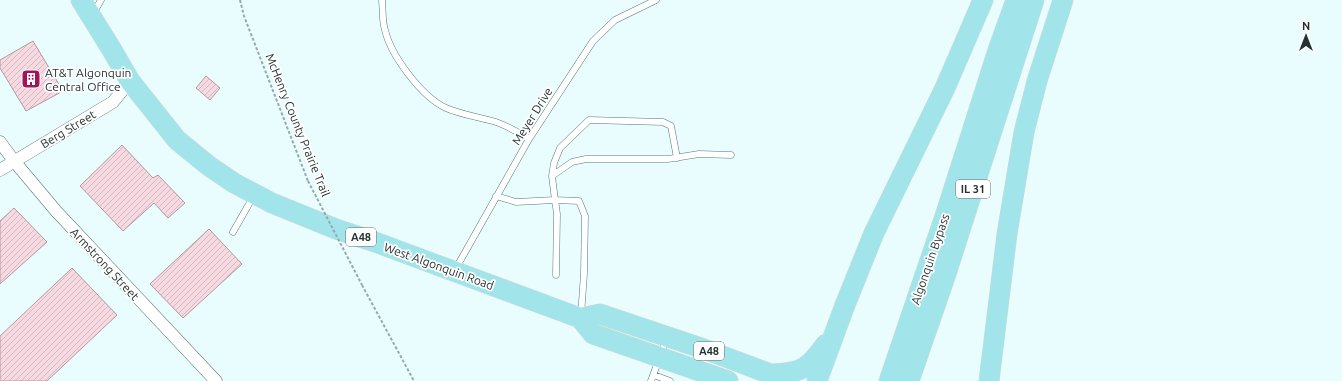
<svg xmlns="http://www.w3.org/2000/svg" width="1342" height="381" viewBox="0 0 1342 381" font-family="Ubuntu,sans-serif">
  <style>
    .building { fill: url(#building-hatch); stroke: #b498a0 }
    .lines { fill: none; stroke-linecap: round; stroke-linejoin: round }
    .lane-casing { stroke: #587679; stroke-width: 7 }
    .street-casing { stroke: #587679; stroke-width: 13 }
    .primary-casing { stroke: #d8dada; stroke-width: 21 }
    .path { stroke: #98a9aa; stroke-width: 2; stroke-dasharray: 3 2; stroke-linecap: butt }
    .lane { stroke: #fff; stroke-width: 6 }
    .street { stroke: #fff; stroke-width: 12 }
    .primary { stroke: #a1e5ea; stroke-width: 20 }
    .path-bridge { stroke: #98a9aa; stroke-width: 2; stroke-dasharray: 3 2; stroke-linecap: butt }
    .labels { text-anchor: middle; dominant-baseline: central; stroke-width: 3.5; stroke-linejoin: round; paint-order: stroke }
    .shield { fill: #fff; stroke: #667070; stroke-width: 1 }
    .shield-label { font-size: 11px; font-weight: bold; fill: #253233 }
    .poi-label { font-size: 12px; fill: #253233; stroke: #fff; text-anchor: start }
    .street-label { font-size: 12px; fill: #253233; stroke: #fff }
  </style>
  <defs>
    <pattern id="building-hatch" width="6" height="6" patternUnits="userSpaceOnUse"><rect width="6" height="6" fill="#f7d9e1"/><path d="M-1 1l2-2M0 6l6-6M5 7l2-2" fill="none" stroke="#d4bbc2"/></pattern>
  </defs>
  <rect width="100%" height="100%" fill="#e9fdfe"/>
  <!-- building -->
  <path class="building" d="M 33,41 L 63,91 L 26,111 L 0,68 L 0,60 Z
    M 206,76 L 220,88 L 210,100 L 196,88 Z
    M 122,145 L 153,178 L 158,175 L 185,203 L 168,218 L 154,203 L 123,231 L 80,186 Z
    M 14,208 L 47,242 L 0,284 L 0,221 Z
    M 209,229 L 242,264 L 183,318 L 150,284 Z
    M 72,268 L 117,315 L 47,381 L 0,381 L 0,336 Z"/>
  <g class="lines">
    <!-- lane casing -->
    <g class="lane-casing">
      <path id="lane" d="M 382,0 C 383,10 382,21 385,30 C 391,56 422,97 446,108 C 462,115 480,117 496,122 C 508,126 519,133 529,139
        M 93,14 L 101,0
        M 552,176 L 554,163 L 560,148 L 589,120 L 663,122 L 671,126 L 677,158
        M 496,196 L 516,202 L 555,200 L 552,176 L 572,162 L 586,159 L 668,159 L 699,154 L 731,155
        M 233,232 L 253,197
        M 455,270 L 529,139 L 593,41 L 615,20 L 656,0
        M 556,275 L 557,214 L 555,200 L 579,201 L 585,216 L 584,274 L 581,315
        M 654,375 L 670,381
        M 651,381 L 666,340"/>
    </g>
    <!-- street casing -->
    <g class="street-casing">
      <path id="street" d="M 0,142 L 14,161 L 56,211 L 216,381
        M 0,170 L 113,102 L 130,81"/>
    </g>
    <!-- primary casing -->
    <g class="primary-casing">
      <path id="primary" d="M 81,0 L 112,50 L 130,81 L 177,140 L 209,166 L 234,183 L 272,203 L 336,229 L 375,242 L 580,318 L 593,334 L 728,381
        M 580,318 L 600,314 L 704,349 L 789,381
        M 771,374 C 802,373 808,369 826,344
        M 817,381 L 845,305 L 874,233 L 945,88 L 983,0
        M 889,381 L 946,213 L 998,50 L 1016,0
        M 909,381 L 945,277 L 1034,0
        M 989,381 L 1007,234 L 1024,132 L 1037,81 L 1063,0"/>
    </g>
    <!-- path -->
    <path class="path" d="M 240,0 L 244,16 L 308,181
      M 362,285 L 414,381"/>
    <!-- lane -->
    <use href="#lane" class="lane"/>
    <!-- street -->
    <use href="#street" class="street"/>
    <!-- primary -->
    <use href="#primary" class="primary"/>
    <!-- path-bridge -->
    <path class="path-bridge" d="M 308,181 L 362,285"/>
  </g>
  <!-- icons -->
  <defs>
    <g id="building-square" transform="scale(1)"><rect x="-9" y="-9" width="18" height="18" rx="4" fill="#a31358" stroke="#fff"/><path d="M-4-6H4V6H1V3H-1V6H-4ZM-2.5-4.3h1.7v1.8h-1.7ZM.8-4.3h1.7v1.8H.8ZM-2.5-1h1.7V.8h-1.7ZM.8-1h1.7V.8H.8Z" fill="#fff"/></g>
  </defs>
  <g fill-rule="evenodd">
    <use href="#building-square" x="31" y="79"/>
  </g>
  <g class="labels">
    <!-- shield labels -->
    <g class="shield">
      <rect x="956" y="180" width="34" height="18" rx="3"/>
      <rect x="346" y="228" width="30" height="18" rx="3"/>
      <rect x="694" y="342" width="30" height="18" rx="3"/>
    </g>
    <g class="shield-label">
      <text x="973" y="189">IL 31</text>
      <text x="361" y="237">A48</text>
      <text x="709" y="351">A48</text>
    </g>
    <!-- poi labels -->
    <g class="poi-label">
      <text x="45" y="72">AT&amp;T Algonquin<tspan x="45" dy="14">Central Office</tspan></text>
    </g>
    <!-- street labels -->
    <g class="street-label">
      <text transform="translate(532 116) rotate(-58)">Meyer Drive</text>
      <text transform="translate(298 125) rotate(68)">McHenry County Prairie Trail</text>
      <text transform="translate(68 129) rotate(-31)">Berg Street</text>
      <text transform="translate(930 259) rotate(-71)">Algonquin Bypass</text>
      <text transform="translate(105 264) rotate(47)">Armstrong Street</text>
      <text transform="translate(439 266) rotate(20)">West Algonquin Road</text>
    </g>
  </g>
  <!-- north arrow -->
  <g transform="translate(1306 36)" stroke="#ffffff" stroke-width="3" paint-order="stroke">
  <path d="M0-3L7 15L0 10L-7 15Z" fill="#253233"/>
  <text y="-6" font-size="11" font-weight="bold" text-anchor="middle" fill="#253233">N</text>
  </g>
</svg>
